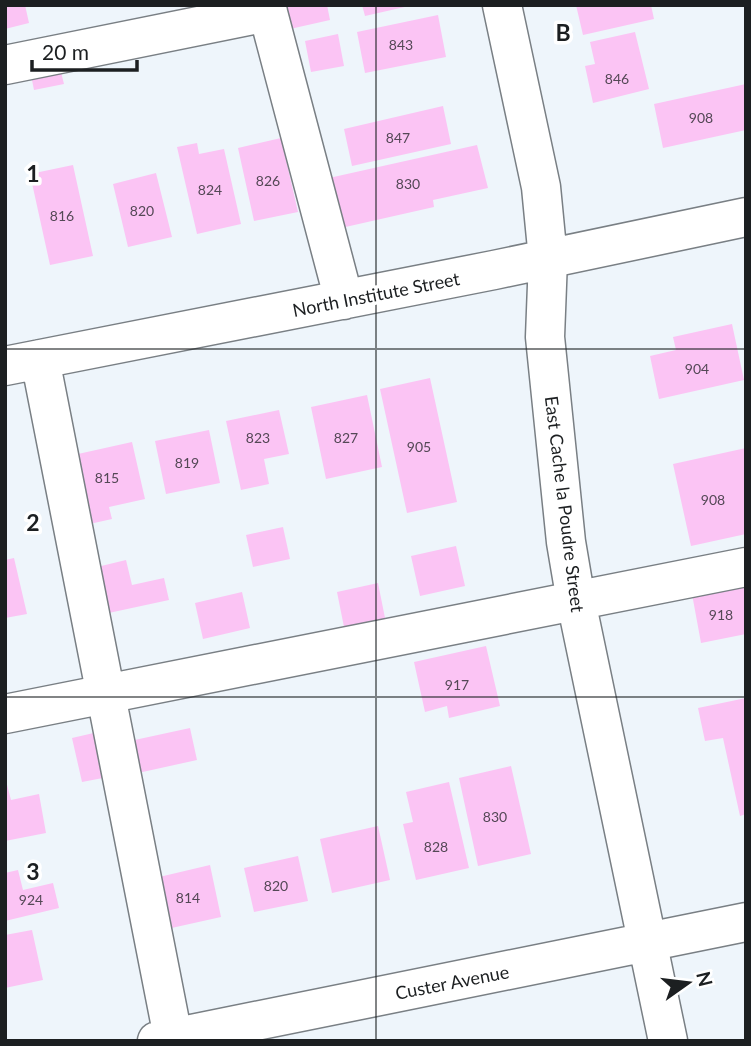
<svg xmlns="http://www.w3.org/2000/svg" width="751" height="1046" viewBox="0 0 751 1046" font-family="Lato,sans-serif">
  <style>
    .building { fill: #fbc4f4 }
    .lines { fill: none; stroke-linecap: round; stroke-linejoin: round }
    .minor-casing { stroke: #797f84; stroke-width: 41 }
    .minor { stroke: #fff; stroke-width: 38 }
    .grid { fill: none; stroke: #1c1f21; stroke-width: 2; stroke-opacity: 0.55 }
    .labels { text-anchor: middle; dominant-baseline: central; stroke-width: 7; stroke-linejoin: round; paint-order: stroke }
    .number-label { font-size: 14px; fill: #544856 }
    .street-label { font-size: 18px; fill: #1c1f21; stroke: #fff }
    .grid-label { font-size: 23px; text-anchor: middle; font-weight: bold; fill: #1c1f21; stroke: #fff; stroke-width: 7; stroke-linejoin: round; paint-order: stroke }
  </style>
  <rect width="100%" height="100%" fill="#eef5fb"/>
  <!-- building -->
  <path class="building" d="M 5,5 L 25,5 L 29,23 L 5,29 Z
    M 284,5 L 327,5 L 330,20 L 290,29 Z
    M 362,5 L 408,5 L 409,6 L 365,16 Z
    M 576,5 L 651,5 L 654,19 L 583,35 Z
    M 438,15 L 446,57 L 365,73 L 357,32 Z
    M 635,32 L 649,89 L 593,103 L 585,66 L 595,64 L 590,42 Z
    M 338,34 L 344,66 L 311,72 L 305,41 Z
    M 58,60 L 64,84 L 34,90 L 29,65 Z
    M 746,84 L 746,130 L 663,148 L 654,104 Z
    M 443,106 L 451,144 L 352,166 L 344,129 Z
    M 281,138 L 298,212 L 254,221 L 238,148 Z
    M 197,143 L 199,154 L 224,149 L 241,224 L 197,234 L 177,147 Z
    M 477,145 L 488,188 L 433,200 L 434,207 L 341,228 L 329,178 Z
    M 73,165 L 93,256 L 50,265 L 30,174 Z
    M 156,173 L 172,237 L 128,247 L 113,184 Z
    M 732,324 L 744,380 L 659,399 L 650,356 L 676,350 L 673,337 Z
    M 430,378 L 457,502 L 407,513 L 380,389 Z
    M 367,395 L 382,467 L 326,479 L 311,407 Z
    M 279,410 L 289,454 L 264,459 L 269,484 L 241,490 L 226,421 Z
    M 209,430 L 220,483 L 166,494 L 155,441 Z
    M 132,442 L 145,499 L 109,507 L 112,519 L 85,525 L 69,456 Z
    M 746,448 L 746,534 L 691,546 L 673,464 Z
    M 283,527 L 290,559 L 253,567 L 246,535 Z
    M 456,546 L 465,586 L 420,596 L 411,556 Z
    M 14,558 L 27,614 L 5,618 L 5,560 Z
    M 126,560 L 132,585 L 164,578 L 169,600 L 104,614 L 93,568 Z
    M 378,583 L 386,623 L 345,632 L 337,592 Z
    M 746,584 L 746,634 L 701,643 L 692,594 Z
    M 242,592 L 250,628 L 203,639 L 195,603 Z
    M 486,646 L 500,706 L 449,718 L 447,706 L 425,712 L 414,662 Z
    M 746,698 L 746,814 L 740,816 L 723,738 L 705,741 L 698,708 Z
    M 190,728 L 197,760 L 138,773 L 130,741 Z
    M 98,732 L 108,777 L 82,782 L 72,738 Z
    M 511,766 L 531,854 L 478,866 L 459,778 Z
    M 5,777 L 11,800 L 39,794 L 46,833 L 5,841 Z
    M 449,782 L 469,868 L 416,880 L 403,824 L 413,822 L 406,792 Z
    M 378,826 L 390,880 L 332,893 L 320,839 Z
    M 298,856 L 308,901 L 254,912 L 244,868 Z
    M 210,865 L 221,917 L 167,929 L 155,878 Z
    M 18,870 L 23,890 L 53,883 L 59,908 L 5,921 L 5,873 Z
    M 32,930 L 43,980 L 5,988 L 5,935 Z"/>
  <g class="lines">
    <!-- minor casing -->
    <g class="minor-casing">
      <path id="minor" d="M 266,5 L 344,300
        M 502,5 L 541,187 L 548,259 L 545,337 L 566,542 L 576,601 L 668,1041
        M 5,65 L 268,12
        M 40,359 L 173,1037
        M 5,366 L 494,270 L 746,217
        M 5,714 L 746,567
        M 157,1041 L 746,922"/>
    </g>
    <!-- minor -->
    <use href="#minor" class="minor"/>
  </g>
  <!-- grid -->
  <path class="grid" d="M 376,5 L 376,1041M 5,349 L 746,349M 5,697 L 746,697"/>
  <g class="labels">
    <!-- number labels -->
    <g class="number-label">
      <text x="401" y="44">843</text>
      <text x="617" y="78">846</text>
      <text x="701" y="117">908</text>
      <text x="398" y="137">847</text>
      <text x="268" y="180">826</text>
      <text x="408" y="183">830</text>
      <text x="210" y="189">824</text>
      <text x="142" y="210">820</text>
      <text x="62" y="215">816</text>
      <text x="697" y="368">904</text>
      <text x="258" y="437">823</text>
      <text x="346" y="437">827</text>
      <text x="419" y="446">905</text>
      <text x="187" y="462">819</text>
      <text x="107" y="477">815</text>
      <text x="713" y="499">908</text>
      <text x="721" y="614">918</text>
      <text x="457" y="684">917</text>
      <text x="495" y="816">830</text>
      <text x="436" y="846">828</text>
      <text x="276" y="885">820</text>
      <text x="188" y="897">814</text>
      <text x="31" y="899">924</text>
    </g>
    <!-- street labels -->
    <g class="street-label">
      <text transform="translate(376 294) rotate(-11)">North Institute Street</text>
      <text transform="translate(565 504) rotate(83)">East Cache la Poudre Street</text>
      <text transform="translate(452 982) rotate(-11)">Custer Avenue</text>
    </g>
  </g>
  <g class="grid-label">
    <text x="563" y="41">B</text>
    <text x="33" y="182">1</text>
    <text x="33" y="531">2</text>
    <text x="33" y="880">3</text>
  </g>
  <!-- border -->
  <rect width="751" height="1046" fill="none" stroke="#1c1f21" stroke-width="14"/>
  <!-- north arrow -->
  <g transform="translate(688 983) rotate(76)" stroke="#ffffff" stroke-width="5" paint-order="stroke">
  <path d="M0-5L12 26L0 18L-12 26Z" fill="#1c1f21"/>
  <text y="-10" font-size="19" font-weight="bold" text-anchor="middle" fill="#1c1f21">N</text>
  </g>
  <!-- scale -->
  <path d="M32 60v10h105v-10" fill="none" stroke="#1c1f21" stroke-width="3.5"/>
  <text x="42" y="60" font-size="21" fill="#1c1f21" stroke="#ffffff" stroke-width="5" paint-order="stroke">20 m</text>
</svg>
